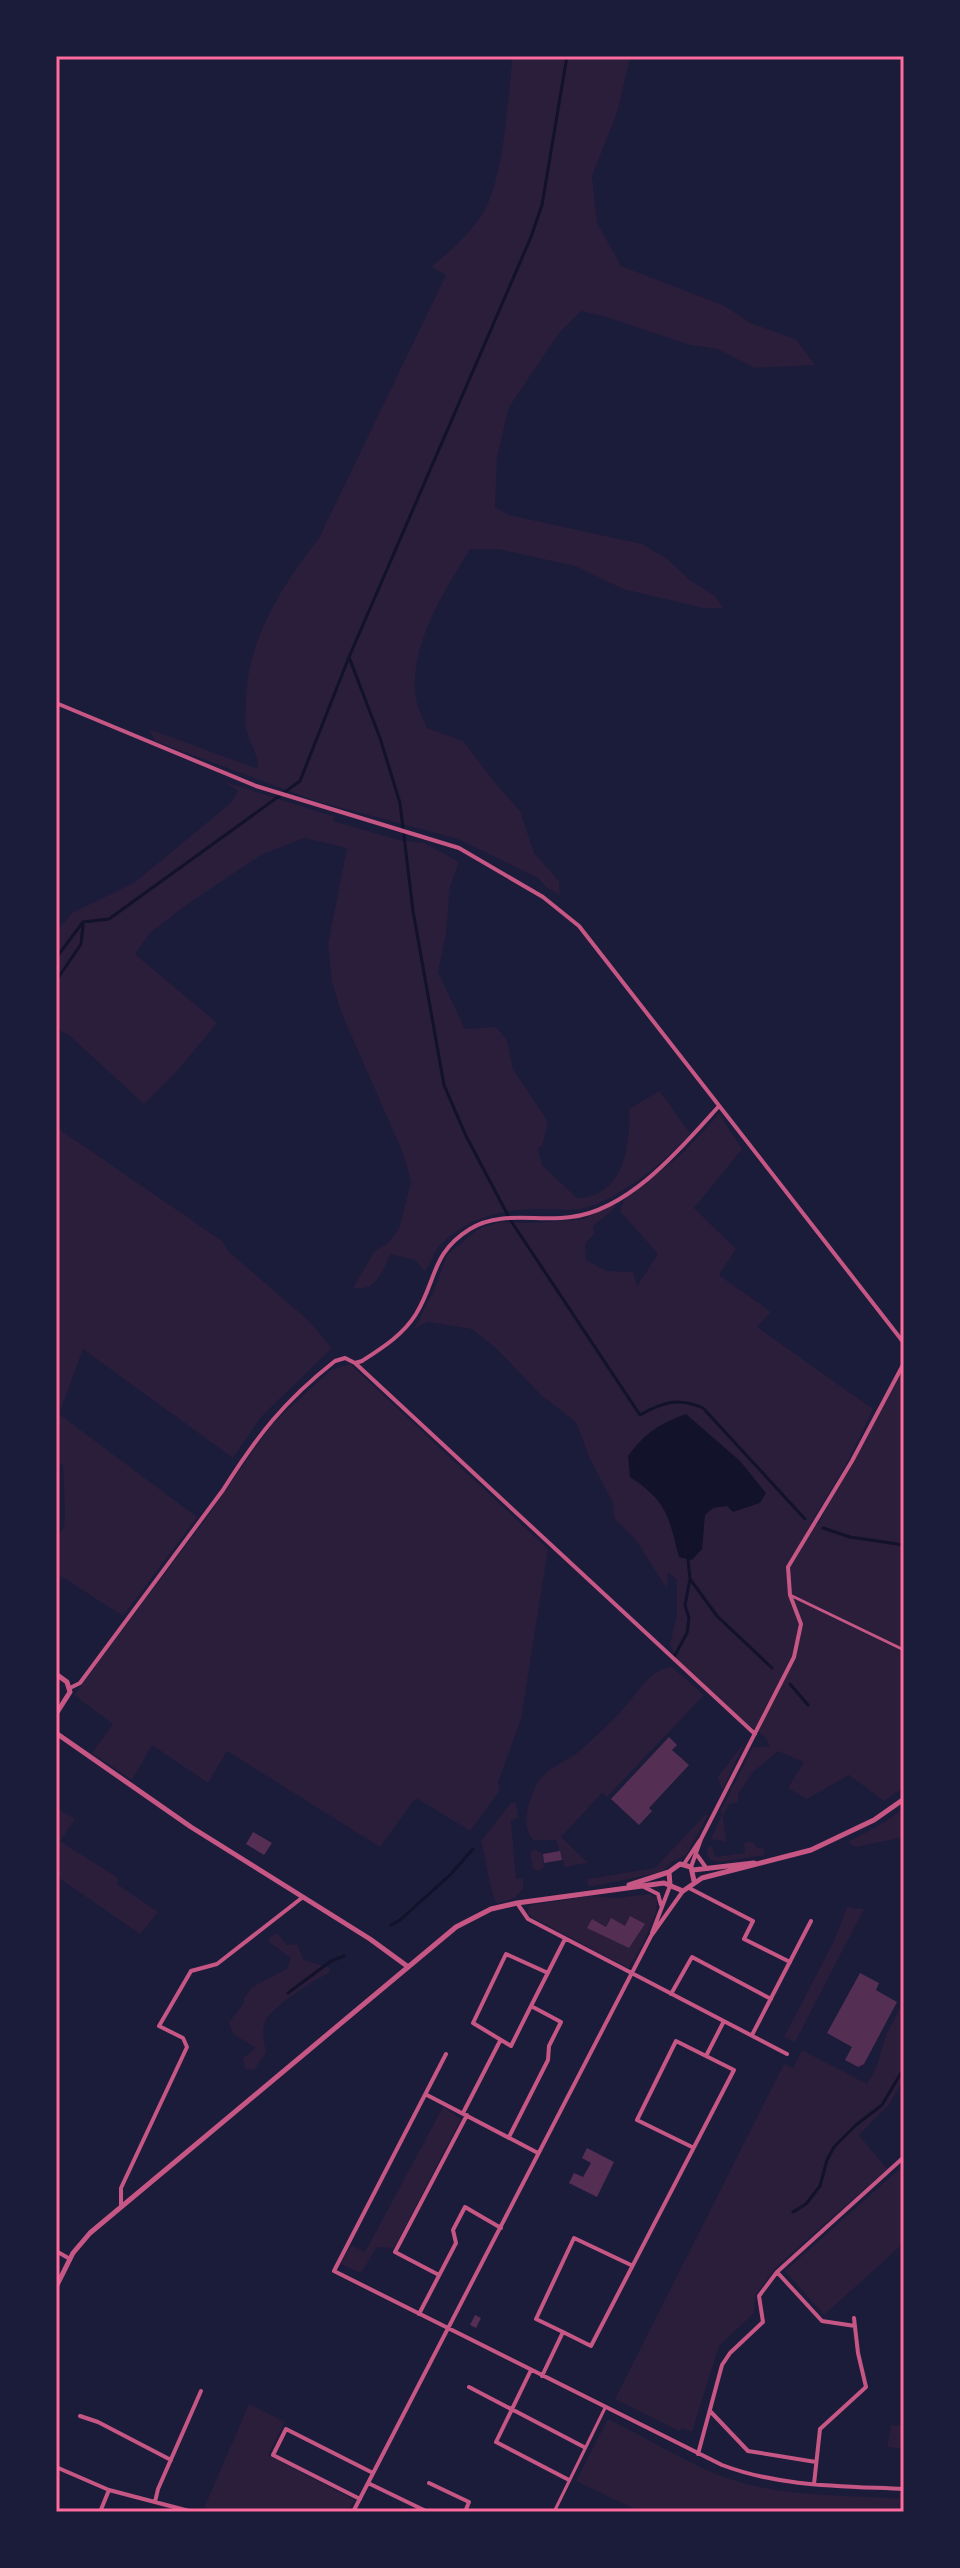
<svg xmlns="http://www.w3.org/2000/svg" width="960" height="2568" viewBox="0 0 960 2568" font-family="'Space Grotesk',sans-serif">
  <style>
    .green { fill: #2a1e3b }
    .water { fill: #12122b }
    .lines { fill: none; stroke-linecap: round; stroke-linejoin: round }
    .stream { stroke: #12122b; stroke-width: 3 }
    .building { fill: #542f53 }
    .pedestrian { stroke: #c65784; stroke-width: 3 }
    .minor { stroke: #c65784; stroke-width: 4 }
    .tertiary { stroke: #c65784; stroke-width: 5 }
    .neatline { fill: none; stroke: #ff6b9d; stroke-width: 3 }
  </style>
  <rect width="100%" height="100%" fill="#1b1b3a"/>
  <!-- green -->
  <path class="green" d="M 513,56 L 633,56 L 630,58 L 617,113 L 592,176 L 597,223 L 621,266 L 725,306 L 750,323 L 796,339 L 815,365 L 754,368 L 718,349 L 690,345 L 603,316 L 581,311 L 559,333 L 509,407 L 497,457 L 495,507 L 509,515 L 642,544 L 667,559 L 691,581 L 715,596 L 723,608 L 703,608 L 623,589 L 575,566 L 498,549 L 470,549 C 444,592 412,640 415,693 C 416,704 423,718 427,728 L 463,741 L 496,784 L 520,811 L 534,853 L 559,881 L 560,895 L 546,887 L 538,878 L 458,839 L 316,801 L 155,741 L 149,729 L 258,769 C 258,753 249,743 246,728 C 244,721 246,711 246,703 C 246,641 282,586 319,538 L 446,275 L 431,267 C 450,251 470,234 483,213 C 505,176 507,100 513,56 Z
    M 225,782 L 335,817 L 333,821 L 399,840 L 424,843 L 459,862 L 450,887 L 446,932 L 438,972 L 465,1029 L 496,1027 L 507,1040 L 513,1069 L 548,1122 L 542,1146 L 538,1149 L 542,1165 L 577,1198 C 623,1198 631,1145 629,1109 L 659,1091 C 671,1105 679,1119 690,1133 C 668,1160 619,1199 585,1208 C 573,1211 555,1209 542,1209 C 504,1209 468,1217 440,1245 C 434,1252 430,1264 425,1272 L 415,1260 L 391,1254 C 381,1272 377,1292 353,1288 L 374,1252 L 390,1241 L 399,1228 L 411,1182 L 403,1153 L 341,1012 L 332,982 L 328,944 L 347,848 L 304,838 L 261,855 L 189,903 L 150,933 L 135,954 L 217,1023 L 177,1071 L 144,1104 L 71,1037 L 56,1027 L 56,932 L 72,913 L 135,882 L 231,803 L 238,791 Z
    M 719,1114 L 742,1149 L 694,1208 L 736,1249 L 719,1275 L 771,1312 L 757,1327 L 873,1409 L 848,1461 L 811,1523 L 818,1524 L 904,1363 L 904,1787 L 884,1801 L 849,1775 L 807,1799 L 788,1788 L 804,1762 L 778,1751 L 753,1772 L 738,1794 L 738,1802 L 729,1804 L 723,1815 L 726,1842 L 711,1839 L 722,1814 L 720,1812 L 753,1747 L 770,1747 L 765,1737 L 733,1713 L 677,1660 L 670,1644 L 677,1614 L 677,1580 L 668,1572 L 667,1589 L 636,1540 L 614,1518 L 613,1503 L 589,1457 L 576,1422 L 541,1395 L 497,1349 L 472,1329 L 428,1322 L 414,1329 L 434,1291 L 447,1255 L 478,1229 L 500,1222 L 534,1223 L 584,1219 L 614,1204 L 616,1207 L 593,1226 L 595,1233 L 585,1244 L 586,1260 L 606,1271 L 633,1272 L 637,1286 L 658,1254 L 620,1211 L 625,1198 L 681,1155 Z
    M 56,1127 L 222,1241 L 228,1251 L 307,1319 L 332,1348 L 261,1417 L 233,1458 L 83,1349 L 59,1414 L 197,1517 L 123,1616 L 56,1573 L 56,1538 L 64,1527 L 65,1512 L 63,1464 L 56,1467 Z
    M 350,1364 L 548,1549 L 521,1719 L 498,1782 L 500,1790 L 470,1831 L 418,1799 L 414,1800 L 380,1847 L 227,1751 L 208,1783 L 152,1745 L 132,1780 L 92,1753 L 113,1724 L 74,1695 L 207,1517 L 271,1425 L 331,1370 Z
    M 672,1667 L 704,1695 L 607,1797 L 602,1793 L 561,1837 L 588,1863 L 565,1867 L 556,1840 L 533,1840 C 520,1825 529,1798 538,1782 C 546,1768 564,1763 577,1753 C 592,1740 608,1725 622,1710 C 636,1696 650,1668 672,1667 Z
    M 745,1741 L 723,1789 L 721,1788 L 718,1777 Z
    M 511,1803 L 516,1803 L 518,1818 L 511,1820 L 516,1879 L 523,1879 L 523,1889 L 513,1899 L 497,1903 C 490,1896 486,1856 481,1841 Z
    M 56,1808 L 75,1819 L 60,1841 L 118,1878 L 117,1884 L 158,1912 L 140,1934 L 56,1876 Z
    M 904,1808 L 904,1837 L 855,1847 L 848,1842 L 880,1825 Z
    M 706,1814 L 708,1815 L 686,1855 L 672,1862 L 662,1872 L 589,1887 L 587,1879 L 655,1868 Z
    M 752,1841 L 757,1848 L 763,1847 L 765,1855 L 719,1862 L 711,1860 L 707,1855 L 708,1846 L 713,1848 L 715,1857 L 745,1853 L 744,1843 Z
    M 534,1849 L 542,1853 L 544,1867 L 540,1871 L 533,1869 L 530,1854 Z
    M 650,1894 L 657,1898 C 660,1912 638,1956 628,1968 L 533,1918 L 527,1912 L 531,1905 L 592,1896 L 615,1898 Z
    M 847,1907 L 864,1909 L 795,2042 L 784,2037 L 834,1941 Z
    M 277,1933 L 287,1945 L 297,1944 L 304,1960 L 330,1968 L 329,1973 C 314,1980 273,2006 266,2020 C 261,2028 264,2042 266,2052 L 254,2070 L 245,2069 L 243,2058 L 256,2048 L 233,2034 L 229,2022 L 244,2003 L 244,1998 L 252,1987 L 287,1969 L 291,1958 L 269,1942 L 269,1938 Z
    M 904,2000 L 904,2079 L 890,2103 L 859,2135 L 887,2169 L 775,2268 L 755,2296 L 754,2313 L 719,2346 L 692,2432 L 682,2428 L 679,2431 L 615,2399 L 784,2064 L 793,2068 L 802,2050 L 867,2084 L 877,2066 L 885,2037 Z
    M 443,2107 L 461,2119 L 394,2248 L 377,2247 L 361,2273 L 341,2264 L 351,2245 L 365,2252 Z
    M 904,2165 L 904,2243 L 824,2315 L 785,2271 Z
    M 249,2404 L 285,2422 L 268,2455 L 354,2500 L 348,2512 L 218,2512 L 204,2508 Z
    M 608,2419 C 652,2440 696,2470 743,2483 C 794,2497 851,2495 904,2499 L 904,2512 L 641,2512 L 576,2481 Z
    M 891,2425 L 904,2426 L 904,2449 L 887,2447 Z"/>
  <!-- water -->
  <path class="water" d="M 686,1414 L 740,1461 L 766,1493 L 760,1503 L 733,1512 L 727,1506 L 713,1508 L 705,1515 L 702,1549 L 692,1560 L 679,1557 C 668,1516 668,1502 630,1477 L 628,1456 C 645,1433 659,1424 686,1414 Z"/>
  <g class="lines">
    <!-- stream -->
    <path class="stream" d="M 567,56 L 542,205 L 531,237 L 349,657 L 380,738 L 400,803 L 413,911 L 444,1085 L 466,1136 L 511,1221 L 640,1415 C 663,1402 678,1397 703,1408 L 805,1519
      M 56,958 L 83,922 L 109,919 L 300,781 L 349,657
      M 56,981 L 81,944 L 83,925
      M 823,1528 L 850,1537 L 904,1545
      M 690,1579 L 717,1616 L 772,1668
      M 674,1657 L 687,1633 L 689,1618 L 685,1605 L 690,1579 L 688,1559
      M 790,1684 L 808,1705
      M 391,1925 L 400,1920 L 450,1875 L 473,1849
      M 288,1993 L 331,1961 L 344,1956
      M 56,2105 L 58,2103
      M 793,2212 L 806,2204 L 820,2186 L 827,2160 L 834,2147 L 856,2125 L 882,2105 L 904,2068"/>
  </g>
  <!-- building -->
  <path class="building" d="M 669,1737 L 677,1745 L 672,1750 L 689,1765 L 649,1808 L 652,1811 L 639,1825 L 611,1799 Z
    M 253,1832 L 272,1843 L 264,1855 L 246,1844 Z
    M 560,1851 L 562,1860 L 544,1863 L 543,1854 Z
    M 630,1916 L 645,1924 L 629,1948 L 587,1928 L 592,1919 L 606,1927 L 611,1918 L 625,1926 Z
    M 860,1973 L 879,1983 L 876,1990 L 897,2002 L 864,2064 L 858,2067 L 845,2060 L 852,2047 L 827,2033 Z
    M 587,2148 L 614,2162 L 597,2197 L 569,2183 L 574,2173 L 583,2177 L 591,2163 L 582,2158 Z
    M 475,2315 L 481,2318 L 476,2328 L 470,2325 Z"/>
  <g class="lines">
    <!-- pedestrian -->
    <path class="pedestrian" d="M 790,1595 L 904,1650
      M 554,2512 L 605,2408"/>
    <!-- minor -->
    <path class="minor" d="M 56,703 L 256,786 L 459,848 L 543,897 L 579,926 L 904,1343
      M 355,1363 L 755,1734
      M 70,1688 L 80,1683 L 223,1490 C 257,1436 284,1401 335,1361 L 345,1358 L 355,1363 L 362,1361 C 382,1348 403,1335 416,1314 C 437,1280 431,1253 470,1229 C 500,1210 538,1222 571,1217 C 630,1210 682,1147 719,1106
      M 697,1855 L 707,1869
      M 684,1864 L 700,1840
      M 691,1867 L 701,1839 L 794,1657 L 801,1624 L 790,1595 L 788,1567 L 852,1461 L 904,1363
      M 644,1887 L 658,1894 L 661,1905
      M 689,1888 L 753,1921 L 744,1939 L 790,1962
      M 517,1903 L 528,1919 L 787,2054
      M 652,1933 L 670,1886
      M 671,1994 L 692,1957 L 771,1999
      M 531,2006 L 511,2046 L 473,2023 L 506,1954 L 548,1973
      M 752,2035 L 811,1921
      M 446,2054 L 334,2271 L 722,2465 C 780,2487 843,2486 904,2489
      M 427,2095 L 538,2153
      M 463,2113 L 500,2041
      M 509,2137 L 548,2060 L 549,2046 L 561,2022 L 531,2006 L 565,1939
      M 692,2147 L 637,2120 L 676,2041 L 706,2056
      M 121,2207 L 121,2188 L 187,2047 L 183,2038 L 159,2026 L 191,1971 L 217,1964 L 303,1897
      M 56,2251 L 70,2259
      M 777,2272 L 822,2321 L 855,2326
      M 439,2275 L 395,2252 L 467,2115
      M 419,2314 L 456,2243 L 453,2230 L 465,2207 L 501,2228
      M 563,2332 L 536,2319 L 574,2238 L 631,2265
      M 531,2370 L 496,2442 L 569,2480
      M 542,2376 L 563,2332 L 591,2346 L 734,2070 L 706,2056 L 724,2021
      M 469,2387 L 584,2447
      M 710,2411 L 748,2451 L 816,2462
      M 80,2416 L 98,2422 L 171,2460
      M 698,2454 L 722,2365 L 730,2353 L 763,2322 L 759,2296 L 777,2272 L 904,2157
      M 56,2467 L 109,2490 L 193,2512
      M 368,2483 L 428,2512
      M 429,2483 L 469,2502 L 465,2512
      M 814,2484 L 820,2429 L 866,2387 L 858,2353 L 854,2318
      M 360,2499 L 273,2455 L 286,2429 L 373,2473
      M 155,2502 L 158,2489 L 201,2391
      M 100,2512 L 109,2490
      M 353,2512 L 651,1936 L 683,1891"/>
    <!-- tertiary -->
    <path class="tertiary" d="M 56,1674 L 67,1682 L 70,1692 L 56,1714
      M 56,1733 L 191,1827 L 370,1939 L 407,1966
      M 693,1870 L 754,1863
      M 629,1885 L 669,1872
      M 670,1885 L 669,1872 L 680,1864 L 691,1867 L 694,1881
      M 56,2287 L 73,2253 L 90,2233 L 456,1927 L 491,1909 L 517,1903 L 664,1883 L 683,1891 L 702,1878 L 811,1850 L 874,1820 L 904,1799"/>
  </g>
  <!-- border -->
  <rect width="960" height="2568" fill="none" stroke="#1b1b3a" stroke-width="116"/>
  <rect x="58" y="58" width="844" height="2452" class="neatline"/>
</svg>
